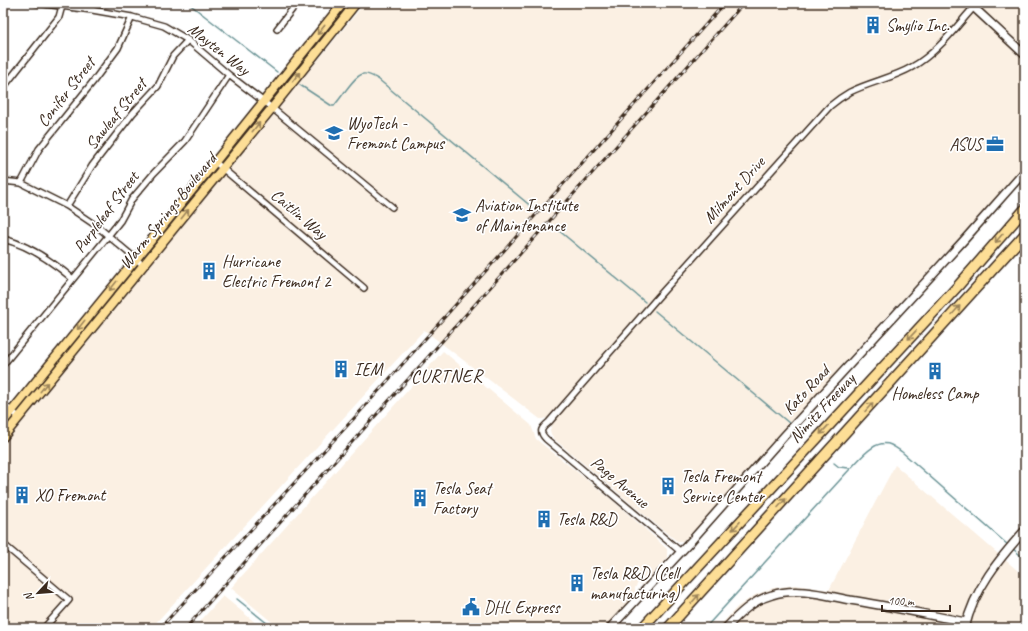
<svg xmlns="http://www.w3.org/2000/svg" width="1028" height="631" viewBox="0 0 1028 631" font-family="Caveat,sans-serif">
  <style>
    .built { fill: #fbf0e3 }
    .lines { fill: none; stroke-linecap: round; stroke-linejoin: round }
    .stream { stroke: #6c9597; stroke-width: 1.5 }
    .street-casing { stroke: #3b2a1e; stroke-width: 8 }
    .secondary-casing { stroke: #3b2a1e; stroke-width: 10 }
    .primary-casing { stroke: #3b2a1e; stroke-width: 11 }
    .highway-casing { stroke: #3b2a1e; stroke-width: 12 }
    .street { stroke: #fff; stroke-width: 5 }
    .secondary { stroke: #fff; stroke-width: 7 }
    .primary { stroke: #fdde96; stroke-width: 8 }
    .highway { stroke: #fdde96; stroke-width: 9 }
    .rail-casing { stroke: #3b2a1e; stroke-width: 3 }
    .rail { stroke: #fff; stroke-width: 1.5; stroke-dasharray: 4.5; stroke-linecap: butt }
    .oneway { stroke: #9c845a }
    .labels { text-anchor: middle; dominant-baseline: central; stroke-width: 3.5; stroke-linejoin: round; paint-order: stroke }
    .poi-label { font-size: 17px; fill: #3b2a1e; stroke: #fff; text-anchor: start }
    .street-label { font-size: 17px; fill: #3b2a1e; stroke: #fff }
    .neighbourhood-label { font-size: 18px; letter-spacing: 1px; fill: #3b2a1e; stroke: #fff }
  </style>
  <rect width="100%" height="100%" fill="#fff"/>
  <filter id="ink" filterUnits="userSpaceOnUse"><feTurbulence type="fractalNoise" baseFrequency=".025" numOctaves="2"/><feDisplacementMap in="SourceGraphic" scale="8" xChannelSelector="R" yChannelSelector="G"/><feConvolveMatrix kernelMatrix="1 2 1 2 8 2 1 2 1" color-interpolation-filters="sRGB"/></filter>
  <g filter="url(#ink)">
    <!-- built -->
    <path class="built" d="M 365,3 L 1025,3 L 1025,166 L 856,350 L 687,539 L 683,541 L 677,541 L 659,527 L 553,438 L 551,434 L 550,430 L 552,424 L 546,418 L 543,419 L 540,419 L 424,330 L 151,628 L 3,628 L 3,442 L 125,291 L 223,175 Z
      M 443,351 L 531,425 L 536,439 L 612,500 L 653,536 L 667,549 L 667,558 L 644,584 L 643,583 L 642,585 L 638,583 L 635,588 L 635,594 L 604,628 L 279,628 L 231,588 Z
      M 895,465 L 1025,577 L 1025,628 L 718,628 L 737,607 L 755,595 L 774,588 L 795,585 L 829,590 Z
      M 223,596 L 262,628 L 194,628 Z"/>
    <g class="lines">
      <!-- stream -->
      <path class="stream" d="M 188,3 L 277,72
        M 300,85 L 332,106 L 334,106 L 337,102 C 343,95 355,75 363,74 C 368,73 374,77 378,79 L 533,208
        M 557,229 L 645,302
        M 655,311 L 747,388 L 789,423
        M 834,463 L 839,467 L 849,468
        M 1013,549 L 1025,559
        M 237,599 L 273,628
        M 705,628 L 850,469 C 860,459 875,438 891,445 C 895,447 899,450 902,452 L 1008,545"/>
      <!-- street casing -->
      <g class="street-casing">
        <path id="street" d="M 36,3 L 92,10 L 132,17 L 164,26 L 188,40 L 229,75 L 272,108 L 392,207
          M 92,10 L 92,3
          M 277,29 L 297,3
          M 3,88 L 59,17 L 62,6
          M 215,162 L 364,288
          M 3,181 L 21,183 L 67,206 L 98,227 L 143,265
          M 21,183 L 39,149 L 92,83 L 118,48 L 132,17
          M 67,206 L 92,166 L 133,113 L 158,86 L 173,56 L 188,40
          M 3,239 C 29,245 53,262 73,279
          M 3,365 L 108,236 L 120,221 L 132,199 L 154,173 L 185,141 L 229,75
          M 3,404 L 19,417
          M 3,544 L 69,600 L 44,628
          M 681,552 L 546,439 C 538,431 542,428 549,422 L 658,297 L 830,106 C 836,101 843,96 850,92 C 870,82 893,78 912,67 C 937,53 955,28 974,7"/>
      </g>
      <!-- secondary casing -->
      <g class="secondary-casing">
        <path id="secondary" d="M 969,3 L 1025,55
          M 610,628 L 691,541 L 784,436 L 964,240 L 1025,171
          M 726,628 C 739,614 753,600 772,595 C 797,587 824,595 850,600 C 889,606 928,615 966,622
          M 965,628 C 974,589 999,559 1025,530"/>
      </g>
      <!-- primary casing -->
      <g class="primary-casing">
        <path id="primary" d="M 3,422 L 215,162 L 343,3
          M 3,437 L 272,108 L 356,3"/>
      </g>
      <!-- highway casing -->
      <g class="highway-casing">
        <path id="highway" d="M 642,628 L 958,286 L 1025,209
          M 668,628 L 1025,234"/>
      </g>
      <!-- street -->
      <use href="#street" class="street"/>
      <!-- secondary -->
      <use href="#secondary" class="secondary"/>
      <!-- primary -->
      <use href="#primary" class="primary"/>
      <!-- highway -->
      <use href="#highway" class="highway"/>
      <!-- rail casing -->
      <g class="rail-casing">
        <path id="rail" d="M 160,628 L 358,414 L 725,3
          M 186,628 L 744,3"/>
      </g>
      <!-- rail -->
      <use href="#rail" class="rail"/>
    </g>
    <!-- one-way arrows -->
    <defs><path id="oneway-shaft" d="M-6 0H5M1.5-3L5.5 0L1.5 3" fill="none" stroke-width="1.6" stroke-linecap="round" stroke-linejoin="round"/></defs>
    <g class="oneway">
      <use href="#oneway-shaft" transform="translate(321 30) rotate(129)"/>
      <use href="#oneway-shaft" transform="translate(296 77) rotate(-51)"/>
      <use href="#oneway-shaft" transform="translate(256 127) rotate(-51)"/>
      <use href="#oneway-shaft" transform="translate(185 214) rotate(-51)"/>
      <use href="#oneway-shaft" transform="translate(999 238) rotate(131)"/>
      <use href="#oneway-shaft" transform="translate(113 286) rotate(129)"/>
      <use href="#oneway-shaft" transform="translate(956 310) rotate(-48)"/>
      <use href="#oneway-shaft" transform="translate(81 325) rotate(129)"/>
      <use href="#oneway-shaft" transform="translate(912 335) rotate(133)"/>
      <use href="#oneway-shaft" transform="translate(44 387) rotate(-51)"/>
      <use href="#oneway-shaft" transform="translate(869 407) rotate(-48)"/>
      <use href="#oneway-shaft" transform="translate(824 430) rotate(133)"/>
      <use href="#oneway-shaft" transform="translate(782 503) rotate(-48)"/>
      <use href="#oneway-shaft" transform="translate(736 526) rotate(133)"/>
      <use href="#oneway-shaft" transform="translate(695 599) rotate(-48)"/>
    </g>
  </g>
  <!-- icons -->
  <defs>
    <g id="building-bare" transform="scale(1.38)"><path d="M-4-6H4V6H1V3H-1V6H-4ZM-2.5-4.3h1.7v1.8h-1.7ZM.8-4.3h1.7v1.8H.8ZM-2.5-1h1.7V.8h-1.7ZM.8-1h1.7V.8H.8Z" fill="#1f6fb2" stroke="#fff" stroke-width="2.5" paint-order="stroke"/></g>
    <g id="school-bare" transform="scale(1.38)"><path d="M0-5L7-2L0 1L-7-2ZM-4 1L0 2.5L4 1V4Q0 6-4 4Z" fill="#1f6fb2" stroke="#fff" stroke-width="2.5" paint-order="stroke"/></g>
    <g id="office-bare" transform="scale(1.38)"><path d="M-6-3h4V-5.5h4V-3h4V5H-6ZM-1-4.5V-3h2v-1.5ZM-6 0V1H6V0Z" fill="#1f6fb2" stroke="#fff" stroke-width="2.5" paint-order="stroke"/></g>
    <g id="university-bare" transform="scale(1.38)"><path d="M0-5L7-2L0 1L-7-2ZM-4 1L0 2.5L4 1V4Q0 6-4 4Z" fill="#1f6fb2" stroke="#fff" stroke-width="2.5" paint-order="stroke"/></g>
    <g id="civic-bare" transform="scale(1.38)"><path d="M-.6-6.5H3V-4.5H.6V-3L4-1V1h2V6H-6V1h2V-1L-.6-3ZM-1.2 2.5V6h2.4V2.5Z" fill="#1f6fb2" stroke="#fff" stroke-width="2.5" paint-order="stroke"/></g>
  </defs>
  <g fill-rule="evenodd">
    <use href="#building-bare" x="873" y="25"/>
    <use href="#school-bare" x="334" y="133"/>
    <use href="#office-bare" x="995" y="144"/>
    <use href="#university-bare" x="462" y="215"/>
    <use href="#building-bare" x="209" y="271"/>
    <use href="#building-bare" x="341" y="369"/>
    <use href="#building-bare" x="935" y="371"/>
    <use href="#building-bare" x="668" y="486"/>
    <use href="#building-bare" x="22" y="495"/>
    <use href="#building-bare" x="420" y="498"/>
    <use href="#building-bare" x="544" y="519"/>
    <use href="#building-bare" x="577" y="583"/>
    <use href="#civic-bare" x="471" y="607"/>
  </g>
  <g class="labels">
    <!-- poi labels -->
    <g class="poi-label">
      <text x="886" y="25">Smylio Inc.</text>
      <text x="347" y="123">WyoTech -<tspan x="347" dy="20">Fremont Campus</tspan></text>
      <text x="982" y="144" text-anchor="end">ASUS</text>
      <text x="475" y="205">Aviation Institute<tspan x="475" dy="20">of Maintenance</tspan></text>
      <text x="222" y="261">Hurricane<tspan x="222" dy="20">Electric Fremont 2</tspan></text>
      <text x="354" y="369">IEM</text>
      <text x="935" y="393" text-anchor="middle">Homeless Camp</text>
      <text x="681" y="476">Tesla Fremont<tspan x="681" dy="20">Service Center</tspan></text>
      <text x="433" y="488">Tesla Seat<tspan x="433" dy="20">Factory</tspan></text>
      <text x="35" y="495">XO Fremont</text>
      <text x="557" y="519">Tesla R&amp;D</text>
      <text x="590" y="573">Tesla R&amp;D (Cell<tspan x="590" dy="20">manufacturing)</tspan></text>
      <text x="484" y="607">DHL Express</text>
    </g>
    <!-- street labels -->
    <g class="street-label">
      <text transform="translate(219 49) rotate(38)">Mayten Way</text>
      <text transform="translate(66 92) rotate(-52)">Conifer Street</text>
      <text transform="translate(116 114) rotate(-51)">Sawleaf Street</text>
      <text transform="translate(734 190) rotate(-48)">Milmont Drive</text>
      <text transform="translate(168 211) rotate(-51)">Warm Springs Boulevard</text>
      <text transform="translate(106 212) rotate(-53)">Purpleleaf Street</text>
      <text transform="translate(299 214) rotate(40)">Caitlin Way</text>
      <text transform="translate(806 390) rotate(-47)">Kato Road</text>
      <text transform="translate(822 408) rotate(-47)">Nimitz Freeway</text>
      <text transform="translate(620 482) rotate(40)">Page Avenue</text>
    </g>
    <!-- neighbourhood labels -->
    <g class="neighbourhood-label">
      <text x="447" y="376">CURTNER</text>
    </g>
  </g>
  <!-- margin -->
  <rect width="1028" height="631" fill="none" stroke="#fff" stroke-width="16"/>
  <rect x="8" y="8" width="1012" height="615" fill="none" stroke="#3b2a1e" stroke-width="1.5" filter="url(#ink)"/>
  <!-- north arrow -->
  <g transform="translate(38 593) rotate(244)" stroke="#ffffff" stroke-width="3" paint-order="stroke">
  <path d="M0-3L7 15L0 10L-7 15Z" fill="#3b2a1e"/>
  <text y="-6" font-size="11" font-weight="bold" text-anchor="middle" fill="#3b2a1e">N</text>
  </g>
  <!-- scale -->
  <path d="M882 605v6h68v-6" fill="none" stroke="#3b2a1e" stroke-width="2"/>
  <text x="888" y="605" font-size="12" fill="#3b2a1e" stroke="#ffffff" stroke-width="3" paint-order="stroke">100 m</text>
</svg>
